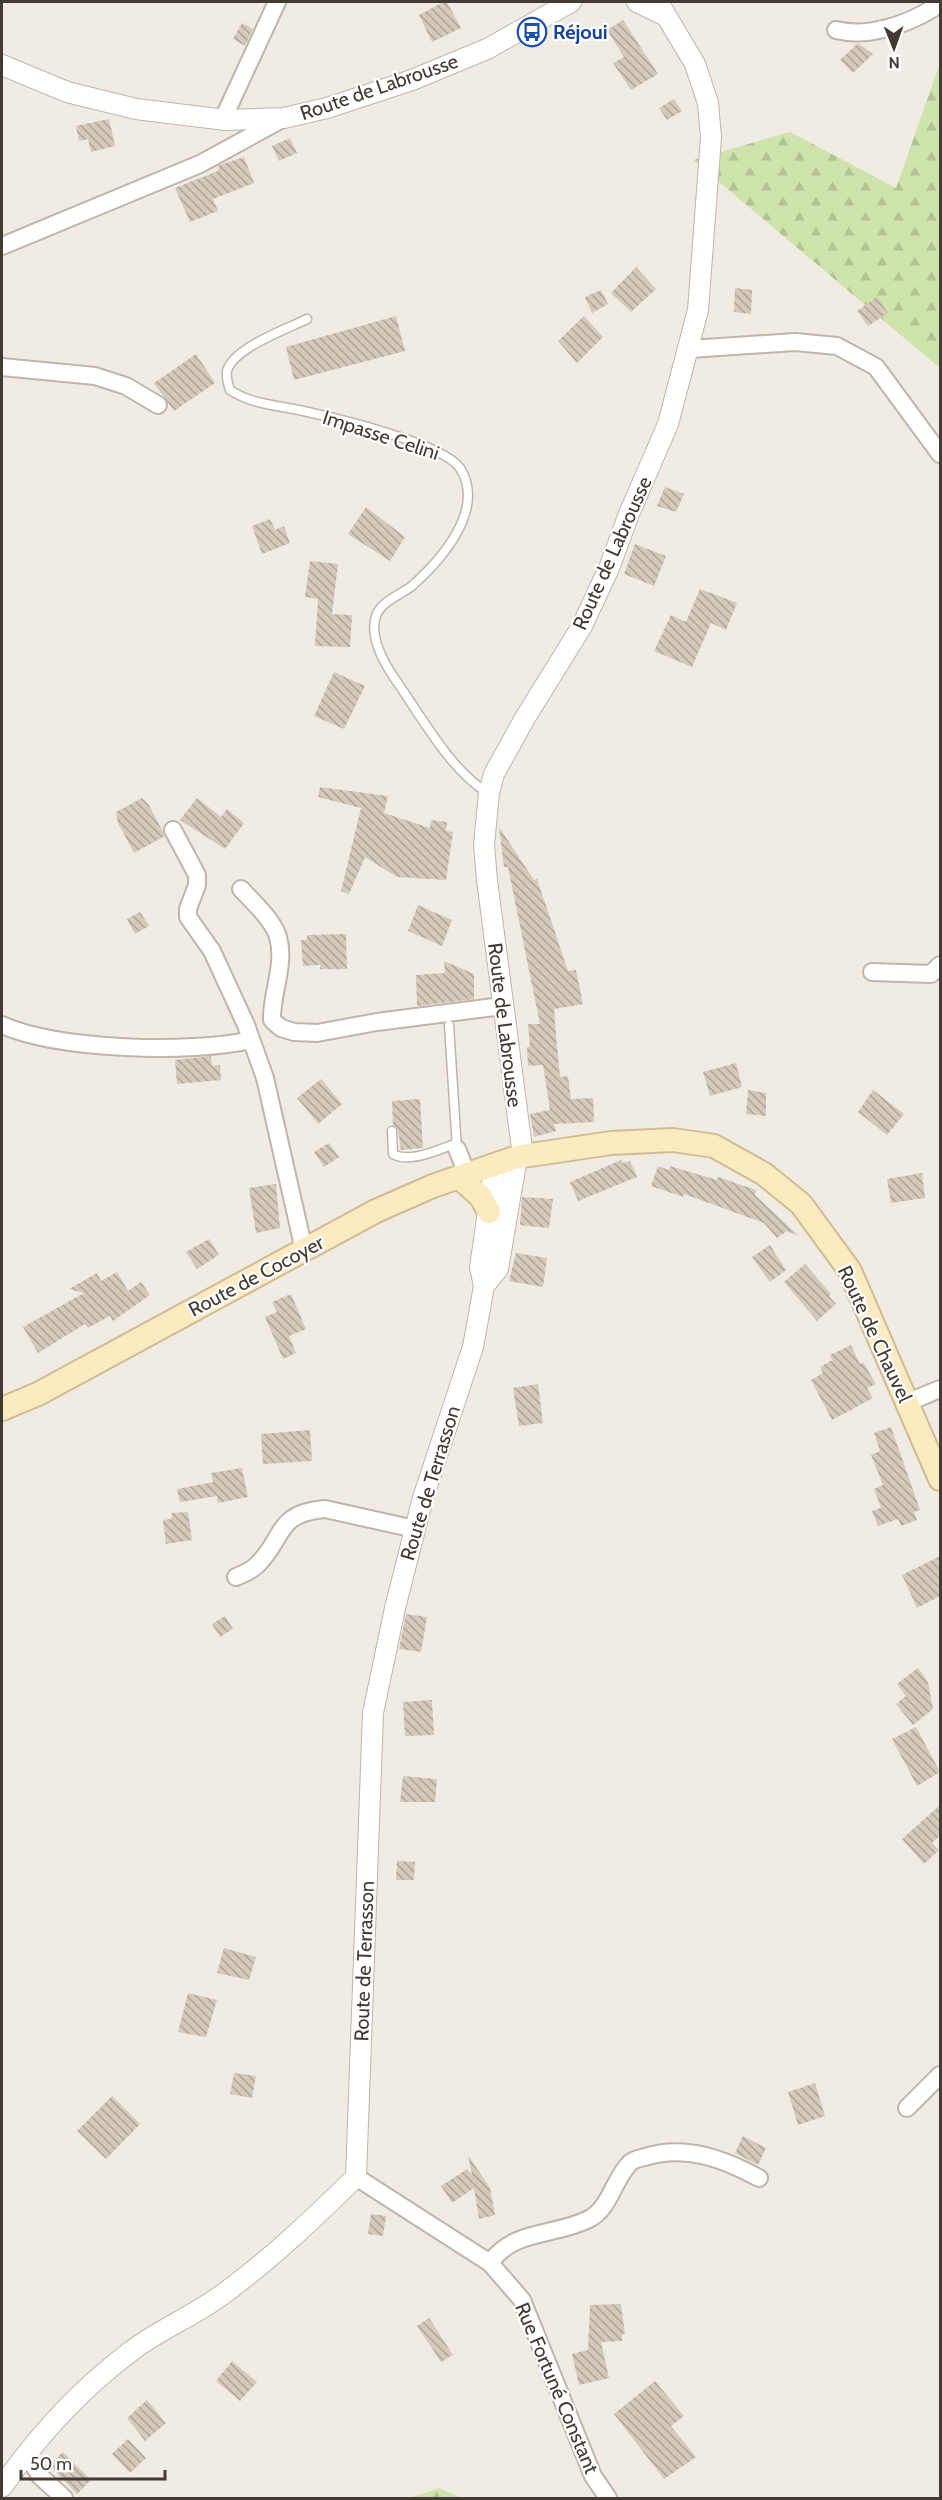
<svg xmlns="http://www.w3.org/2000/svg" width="942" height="2500" viewBox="0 0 942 2500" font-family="Cabin,sans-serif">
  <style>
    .forest { fill: url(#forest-firs) }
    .building { fill: url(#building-back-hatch) }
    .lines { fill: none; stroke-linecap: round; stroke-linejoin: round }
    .service-casing { stroke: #bfb5a9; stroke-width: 11 }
    .minor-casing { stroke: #bfb5a9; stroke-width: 20 }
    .tertiary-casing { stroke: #bfb5a9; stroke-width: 22 }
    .secondary-casing { stroke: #d0bc94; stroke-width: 26 }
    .service { stroke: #fff; stroke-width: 8 }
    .minor { stroke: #fff; stroke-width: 16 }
    .tertiary { stroke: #fff; stroke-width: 20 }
    .secondary { stroke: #fceac1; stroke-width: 22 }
    .labels { text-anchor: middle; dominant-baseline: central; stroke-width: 4.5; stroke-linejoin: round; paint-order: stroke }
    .transit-label { font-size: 20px; font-weight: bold; fill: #164399; stroke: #fff; text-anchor: start }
    .street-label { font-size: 20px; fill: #423b33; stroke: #fff }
  </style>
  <defs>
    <pattern id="forest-firs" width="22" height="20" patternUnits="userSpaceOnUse" patternTransform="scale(1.5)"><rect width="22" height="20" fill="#cfe4ac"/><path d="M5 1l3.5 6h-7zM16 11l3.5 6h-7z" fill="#b3c494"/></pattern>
    <pattern id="building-back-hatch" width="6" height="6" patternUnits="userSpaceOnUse" patternTransform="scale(1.5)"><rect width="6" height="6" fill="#d5c9bc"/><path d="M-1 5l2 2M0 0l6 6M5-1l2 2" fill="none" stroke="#aea499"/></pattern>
  </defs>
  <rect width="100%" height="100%" fill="#f1ece3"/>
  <!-- forest -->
  <path class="forest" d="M 940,63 L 940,368 L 693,160 L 790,132 L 896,188 Z
    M 439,2488 L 462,2498 L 409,2498 Z"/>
  <!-- building -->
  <path class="building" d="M 443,2 L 447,2 L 461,28 L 432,42 L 419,15 Z
    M 623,20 L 658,74 L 631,90 L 613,63 L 624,57 L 607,30 Z
    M 242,23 L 253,29 L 245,46 L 233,39 Z
    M 858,43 L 873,54 L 853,73 L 840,60 Z
    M 674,99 L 682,111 L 667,120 L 659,108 Z
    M 109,119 L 115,146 L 91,152 L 88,139 L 79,141 L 76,126 Z
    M 290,138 L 297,153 L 279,161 L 272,146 Z
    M 244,157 L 254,183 L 213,199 L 218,211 L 190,222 L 175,188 L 218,171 L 219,165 Z
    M 636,267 L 656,289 L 631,312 L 611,293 Z
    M 735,288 L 752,290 L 751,314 L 734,312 Z
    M 601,290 L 608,304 L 592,313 L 585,297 Z
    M 877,297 L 888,313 L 868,326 L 857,311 Z
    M 396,316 L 405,351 L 294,380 L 286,347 Z
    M 584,316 L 603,337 L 577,363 L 558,341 Z
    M 196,354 L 215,383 L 174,411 L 154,383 Z
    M 665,487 L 684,494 L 676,512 L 657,506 Z
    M 366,507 L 405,537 L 390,561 L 348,534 Z
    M 270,519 L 275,530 L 284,526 L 290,543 L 262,554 L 252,526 Z
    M 635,544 L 666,556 L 654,586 L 624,574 Z
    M 310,561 L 338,564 L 332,614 L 352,615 L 350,647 L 315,646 L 318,599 L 305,597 Z
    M 700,589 L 737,603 L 726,630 L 711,623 L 692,667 L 654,651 L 671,615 L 686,622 Z
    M 334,672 L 365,686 L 344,729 L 314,716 Z
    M 320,787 L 388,796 L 384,813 L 430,828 L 431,820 L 447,822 L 446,831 L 453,832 L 446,880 L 397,877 L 365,857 L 349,894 L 341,891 L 361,808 L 318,797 Z
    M 142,798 L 149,805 L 165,836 L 134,853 L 118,823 L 116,812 Z
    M 197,798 L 221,817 L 227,809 L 244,823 L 225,849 L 180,820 Z
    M 499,827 L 534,880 L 537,879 L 568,971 L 576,970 L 583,1004 L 554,1009 L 557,1046 L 560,1077 L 568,1076 L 571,1099 L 593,1098 L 594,1122 L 554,1124 L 556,1131 L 534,1137 L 530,1114 L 550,1110 L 543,1065 L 528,1066 L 527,1047 L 530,1047 L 528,1024 L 540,1024 L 508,867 L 504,867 Z
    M 418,905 L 452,920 L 442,946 L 408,931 Z
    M 140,912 L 149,926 L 135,934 L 127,919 Z
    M 346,934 L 347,969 L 320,969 L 320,965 L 303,966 L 301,940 L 307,940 L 307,935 Z
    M 444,961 L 474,974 L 474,999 L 417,1006 L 416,975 L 445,973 Z
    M 211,1056 L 212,1066 L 220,1065 L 221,1080 L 177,1084 L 175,1060 Z
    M 736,1063 L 742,1087 L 710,1096 L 703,1072 Z
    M 321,1079 L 342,1104 L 318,1124 L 297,1098 Z
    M 748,1090 L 766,1093 L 766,1116 L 746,1114 Z
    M 873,1090 L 904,1114 L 887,1135 L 858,1112 Z
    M 420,1099 L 423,1148 L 401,1150 L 398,1130 L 393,1125 L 392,1101 Z
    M 329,1143 L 339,1157 L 324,1167 L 314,1152 Z
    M 621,1160 L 622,1163 L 630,1161 L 637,1177 L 578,1201 L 570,1182 Z
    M 658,1166 L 669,1170 L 670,1166 L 717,1180 L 718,1177 L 756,1190 L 755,1195 L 799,1236 L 787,1231 L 777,1238 L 764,1223 L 684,1194 L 683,1197 L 651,1186 Z
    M 922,1173 L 925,1198 L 891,1203 L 887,1179 Z
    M 276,1184 L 280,1228 L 256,1233 L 249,1188 Z
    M 522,1197 L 553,1199 L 549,1228 L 520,1225 Z
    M 209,1239 L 219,1255 L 197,1269 L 186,1252 Z
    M 770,1245 L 786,1270 L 770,1282 L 752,1257 Z
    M 516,1253 L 547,1258 L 543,1287 L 509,1281 Z
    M 805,1264 L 831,1294 L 829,1296 L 836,1304 L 817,1321 L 784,1282 Z
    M 117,1272 L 128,1291 L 141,1282 L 150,1295 L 113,1321 L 110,1316 L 88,1328 L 85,1324 L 38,1353 L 23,1327 L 84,1293 L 69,1289 L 97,1273 L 101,1281 Z
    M 291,1294 L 306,1329 L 289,1336 L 296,1353 L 283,1359 L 265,1317 L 277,1312 L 272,1302 Z
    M 851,1345 L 860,1364 L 863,1362 L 876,1384 L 867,1388 L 873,1398 L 832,1420 L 811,1380 L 823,1373 L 820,1367 L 832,1360 L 830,1355 Z
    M 538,1384 L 543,1423 L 519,1426 L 513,1388 Z
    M 891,1427 L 920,1510 L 914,1512 L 917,1520 L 901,1526 L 898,1519 L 878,1526 L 872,1511 L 881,1508 L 874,1489 L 883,1485 L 871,1455 L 880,1451 L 874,1433 Z
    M 310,1430 L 312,1461 L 263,1464 L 261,1434 Z
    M 242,1468 L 248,1497 L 218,1503 L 217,1496 L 180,1502 L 177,1489 L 213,1482 L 211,1473 Z
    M 188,1512 L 192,1540 L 166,1544 L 163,1520 L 171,1519 L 172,1513 Z
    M 940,1556 L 940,1596 L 917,1608 L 902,1575 Z
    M 406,1614 L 427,1617 L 421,1652 L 399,1649 Z
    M 225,1616 L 233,1629 L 220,1637 L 212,1624 Z
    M 918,1668 L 928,1682 L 933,1709 L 913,1725 L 896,1704 L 906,1696 L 897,1684 Z
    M 432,1700 L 434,1735 L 405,1736 L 403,1702 Z
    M 916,1727 L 940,1772 L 917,1786 L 892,1739 Z
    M 403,1776 L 437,1779 L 435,1802 L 400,1802 Z
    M 940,1805 L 940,1835 L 932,1843 L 939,1850 L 924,1864 L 902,1839 Z
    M 397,1861 L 415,1862 L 414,1880 L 396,1880 Z
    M 224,1948 L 256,1957 L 249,1980 L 217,1973 Z
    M 188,1993 L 217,2000 L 206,2037 L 178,2032 Z
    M 234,2073 L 256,2076 L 252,2098 L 230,2094 Z
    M 815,2083 L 825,2116 L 798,2125 L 788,2092 Z
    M 112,2096 L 140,2124 L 106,2159 L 77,2131 Z
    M 743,2136 L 766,2148 L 758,2165 L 735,2153 Z
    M 468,2155 L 490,2188 L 495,2215 L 479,2219 L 474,2188 L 452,2203 L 441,2186 L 467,2169 L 472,2175 Z
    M 371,2214 L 386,2216 L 383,2236 L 368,2234 Z
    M 621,2304 L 625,2334 L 622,2334 L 622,2341 L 601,2342 L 609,2378 L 579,2385 L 572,2354 L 588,2350 L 590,2305 Z
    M 429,2318 L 453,2355 L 441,2362 L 417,2326 Z
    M 232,2361 L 257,2382 L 240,2401 L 216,2381 Z
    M 655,2381 L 684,2416 L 671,2426 L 696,2457 L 664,2479 L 614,2414 Z
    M 147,2400 L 166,2423 L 145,2441 L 127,2418 Z
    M 128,2439 L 146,2458 L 130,2473 L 112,2454 Z
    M 63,2452 L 91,2480 L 77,2494 L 49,2465 Z"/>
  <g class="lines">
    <!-- service casing -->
    <g class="service-casing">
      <path id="service" d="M 307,319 C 287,329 233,348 227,371 C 226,377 228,384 230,390 C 251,404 275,405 299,410 C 331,417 443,443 460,468 C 486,509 442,559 413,585 C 401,595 381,601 376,616 C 369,637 384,663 395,679 C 421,716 450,770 488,793
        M 449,1025 L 457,1149
        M 392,1131 L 393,1154 C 410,1164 440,1149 457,1143"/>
    </g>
    <!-- minor casing -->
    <g class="minor-casing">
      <path id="minor" d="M 836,30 C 868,38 905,25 932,9 L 933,2
        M 223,119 L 277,2
        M 2,246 L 200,164 L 284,118
        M 690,349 L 795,342 L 837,346 L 876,367 L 940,454
        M 2,367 L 95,376 L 126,386 L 158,405
        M 173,830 L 197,875 L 197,885 L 188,909 L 188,917 L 212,951 L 246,1025 L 265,1078 L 304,1250
        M 241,889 C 253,902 273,920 278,937 C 286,964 271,994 272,1020 L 281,1028 L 294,1032 L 317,1033 L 377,1022 L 502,1006
        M 872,972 L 931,974 L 940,965
        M 2,1025 C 59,1050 190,1054 251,1040
        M 457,1149 L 467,1174
        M 906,1403 L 940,1389
        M 236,1577 C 243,1574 251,1571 257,1565 C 285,1538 275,1513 325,1509 L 415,1529
        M 907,2108 L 940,2075
        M 356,2177 L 490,2263 L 522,2300 L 593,2476 L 608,2498
        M 490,2263 C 513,2229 556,2236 589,2219 C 610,2208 613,2181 629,2164 C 632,2160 640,2158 645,2157 C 685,2144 724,2159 759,2178
        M 27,2454 L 40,2476 L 64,2498"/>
    </g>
    <!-- tertiary casing -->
    <g class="tertiary-casing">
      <path id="tertiary" d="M 637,2 L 666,16
        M 2,65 L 67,92 L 136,109 L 226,120 L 284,118 L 327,108 L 412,80 L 487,49 L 571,2
        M 523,1156 L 487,880 L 484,845 L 489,793 L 494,774 L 525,718 L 582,626 L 609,568 L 629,514 L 668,424 L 698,310 L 711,137 L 708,103 L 695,64 L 658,2
        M 484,1286 L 498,1269 L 517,1157
        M 2,2487 C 37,2437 81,2389 130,2352 C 157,2331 191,2317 219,2297 C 268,2262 313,2219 356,2177 L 373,1713 L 395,1608 L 423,1498 L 473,1347 L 484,1286 L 480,1267 L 495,1164"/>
    </g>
    <!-- secondary casing -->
    <g class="secondary-casing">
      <path id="secondary" d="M 459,1177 L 481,1197 L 489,1212
        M 2,1409 L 38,1394 L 376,1211 L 433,1186 L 517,1157 L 611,1143 L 673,1140 L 714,1146 L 764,1174 L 801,1204 L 850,1271 L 940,1479"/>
    </g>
    <!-- service -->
    <use href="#service" class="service"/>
    <!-- minor -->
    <use href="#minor" class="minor"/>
    <!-- tertiary -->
    <use href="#tertiary" class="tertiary"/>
    <!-- secondary -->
    <use href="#secondary" class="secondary"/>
  </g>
  <!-- icons -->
  <defs>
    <g id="bus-ring" transform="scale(1.5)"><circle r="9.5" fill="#fff" stroke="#1a4fb4" stroke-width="1.5"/><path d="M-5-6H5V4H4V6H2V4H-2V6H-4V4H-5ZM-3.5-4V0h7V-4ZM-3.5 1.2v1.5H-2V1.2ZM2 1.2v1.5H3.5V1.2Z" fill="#1a4fb4"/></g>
  </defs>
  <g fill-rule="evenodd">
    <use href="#bus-ring" x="532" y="32"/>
  </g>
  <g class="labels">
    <!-- transit labels -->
    <g class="transit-label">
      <text x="553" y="32">Réjoui</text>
    </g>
    <!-- street labels -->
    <g class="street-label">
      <text transform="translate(379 87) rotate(-19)">Route de Labrousse</text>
      <text transform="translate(381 435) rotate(18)">Impasse Celini</text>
      <text transform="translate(612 553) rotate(-66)">Route de Labrousse</text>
      <text transform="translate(505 1025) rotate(83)">Route de Labrousse</text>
      <text transform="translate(256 1276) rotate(-28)">Route de Cocoyer</text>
      <text transform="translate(875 1334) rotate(65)">Route de Chauvel</text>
      <text transform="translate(430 1483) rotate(-73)">Route de Terrasson</text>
      <text transform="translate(364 1961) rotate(-88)">Route de Terrasson</text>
      <text transform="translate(557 2388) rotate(67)">Rue Fortuné Constant</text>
    </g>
  </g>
  <!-- border -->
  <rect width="942" height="2500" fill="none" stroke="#423b33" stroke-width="6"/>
  <!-- north arrow -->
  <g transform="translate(894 48) rotate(179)" stroke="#ffffff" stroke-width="4.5" paint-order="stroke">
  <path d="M0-4.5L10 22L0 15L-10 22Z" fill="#423b33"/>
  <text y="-9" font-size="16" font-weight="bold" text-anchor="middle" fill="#423b33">N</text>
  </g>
  <!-- scale -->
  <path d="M21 2470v9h144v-9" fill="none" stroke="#423b33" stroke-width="3"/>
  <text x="30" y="2470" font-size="18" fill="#423b33" stroke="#ffffff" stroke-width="4.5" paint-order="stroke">50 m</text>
</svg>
